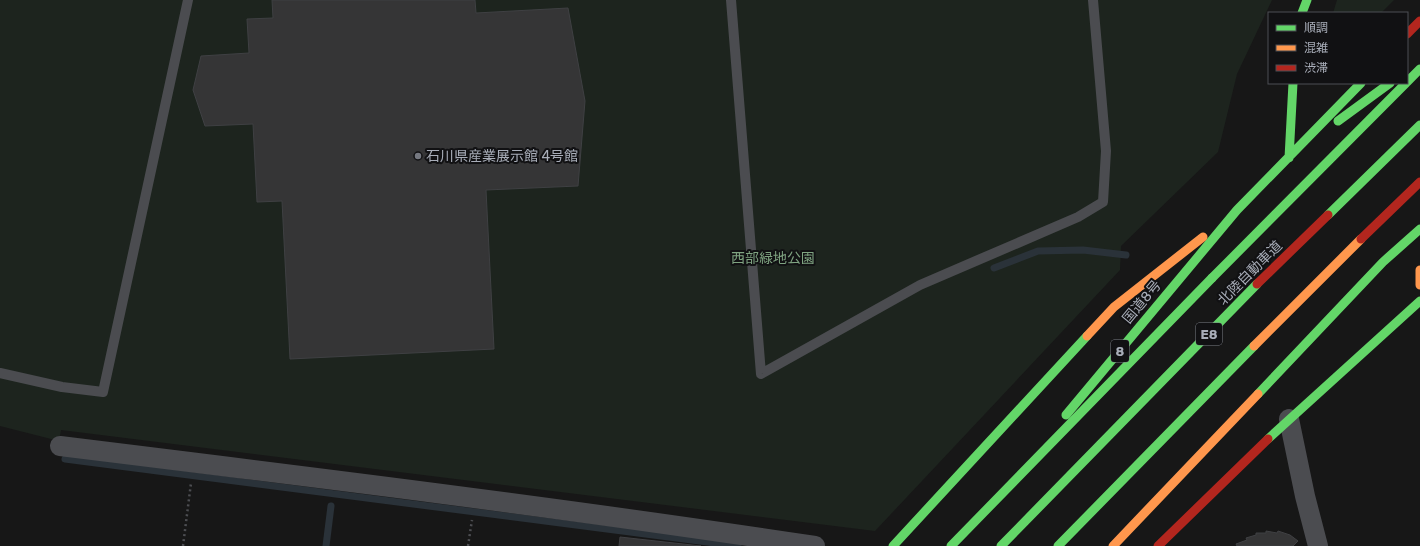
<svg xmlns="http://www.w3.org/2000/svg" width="1420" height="546" viewBox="0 0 1420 546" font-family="Rubik,'Noto Sans JP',sans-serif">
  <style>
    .green { fill: #1d241e }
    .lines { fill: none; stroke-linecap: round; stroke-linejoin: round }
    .stream { stroke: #2a3239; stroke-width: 7 }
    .building { fill: #353536; stroke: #3f4043 }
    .path { stroke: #4d4e52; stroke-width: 2.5; stroke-dasharray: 2 3; stroke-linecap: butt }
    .lane { stroke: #4b4c50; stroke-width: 10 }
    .street { stroke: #4b4c50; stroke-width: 20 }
    .fast { stroke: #63d668; stroke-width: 9 }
    .slow { stroke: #ff974d; stroke-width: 9 }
    .jam { stroke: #b3261e; stroke-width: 9 }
    .fast-bridge { stroke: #63d668; stroke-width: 9 }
    .poi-dot { fill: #757880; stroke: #111113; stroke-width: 1.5 }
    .labels { text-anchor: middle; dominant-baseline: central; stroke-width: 4; stroke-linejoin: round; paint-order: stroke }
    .shield { fill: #111113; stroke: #7b7e86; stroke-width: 1 }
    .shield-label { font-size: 13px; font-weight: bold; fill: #a8adb8 }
    .poi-label { font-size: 14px; fill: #a8adb8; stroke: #111113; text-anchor: start }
    .park-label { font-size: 14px; fill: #7fa381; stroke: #111113 }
    .street-label { font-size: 14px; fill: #a8adb8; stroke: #111113 }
  </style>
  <rect width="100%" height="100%" fill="#171717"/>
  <!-- green -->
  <path class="green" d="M 0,0 L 1272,0 L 1237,74 L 1218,152 L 1121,246 L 1120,270 L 875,531 L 61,430 L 59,441 L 0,426 Z
    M 1337,0 L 1394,0 L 1381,13 L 1333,13 Z"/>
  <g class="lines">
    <!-- stream -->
    <path class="stream" d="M 994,268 L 1038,251 L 1083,250 L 1126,255
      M 65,459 L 738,546
      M 326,546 L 331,506"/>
  </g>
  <!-- building -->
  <path class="building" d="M 272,0 L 475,0 L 476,13 L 568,8 L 585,101 L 578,186 L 486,190 L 494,349 L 290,359 L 282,201 L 257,202 L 253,124 L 205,126 L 193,90 L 201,56 L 249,53 L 247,19 L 273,18 Z
    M 1266,531 L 1277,533 L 1278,531 L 1290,535 L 1298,541 L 1293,546 L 1237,546 L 1236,544 L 1247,540 L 1246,538 L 1256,535 L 1256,533 L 1266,533 Z
    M 620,537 L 701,546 L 619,546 Z"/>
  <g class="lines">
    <!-- path -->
    <path class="path" d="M 183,546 L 191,483
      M 468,546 L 472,520"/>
    <!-- lane -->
    <path class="lane" d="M 731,0 L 761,374 L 920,285 L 1078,217 L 1103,202 L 1106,151 L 1093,0
      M 0,373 L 62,387 L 103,392 L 188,0"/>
    <!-- street -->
    <path class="street" d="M 1289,419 L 1305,496 L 1318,546
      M 60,446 C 312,477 564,508 815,546"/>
    <!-- fast -->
    <path class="fast" d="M 1302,13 L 1307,0
      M 1407,82 L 1420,69
      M 1338,121 L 1390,83
      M 1289,158 L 1293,83
      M 1328,215 L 1420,125
      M 1212,278 L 1406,83
      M 1258,394 L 1383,262 L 1420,229
      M 1066,415 L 1237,210 L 1361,83
      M 1268,439 L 1420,301
      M 893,546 L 1087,336
      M 1001,546 L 1257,284
      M 1058,546 L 1254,346"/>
    <!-- slow -->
    <path class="slow" d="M 1420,270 L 1420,285
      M 1087,336 L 1114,307 L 1203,237
      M 1254,346 L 1361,239
      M 1113,546 L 1258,394"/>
    <!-- jam -->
    <path class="jam" d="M 1407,34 L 1420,21
      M 1361,239 L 1420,182
      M 1257,284 L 1328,215
      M 1158,546 L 1268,439"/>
    <!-- fast-bridge -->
    <path class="fast-bridge" d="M 951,546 L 1212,278"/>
  </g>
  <!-- markers -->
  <circle class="poi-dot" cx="418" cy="156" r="4"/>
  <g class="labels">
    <!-- shield labels -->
    <g class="shield">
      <rect x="1196" y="323" width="26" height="22" rx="3"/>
      <rect x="1111" y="340" width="18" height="22" rx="3"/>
    </g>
    <g class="shield-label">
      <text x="1209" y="334">E8</text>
      <text x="1120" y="351">8</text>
    </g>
    <!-- poi labels -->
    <g class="poi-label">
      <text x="426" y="156">石川県産業展示館 4号館</text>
    </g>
    <!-- park labels -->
    <g class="park-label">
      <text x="773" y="258">西部緑地公園</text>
    </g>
    <!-- street labels -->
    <g class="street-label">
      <text transform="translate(1250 273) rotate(-45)">北陸自動車道</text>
      <text transform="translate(1142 302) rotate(-50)">国道8号</text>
    </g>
  </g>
  <!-- legend -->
  <rect x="1268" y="12" width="140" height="72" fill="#111113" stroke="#4d4f55"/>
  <rect x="1276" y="25" width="20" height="6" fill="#63d668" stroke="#4d4f55"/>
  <text x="1304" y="32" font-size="12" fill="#a8adb8">順調</text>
  <rect x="1276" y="45" width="20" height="6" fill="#ff974d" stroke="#4d4f55"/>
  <text x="1304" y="52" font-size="12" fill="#a8adb8">混雑</text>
  <rect x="1276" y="65" width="20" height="6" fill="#b3261e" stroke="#4d4f55"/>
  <text x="1304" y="72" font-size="12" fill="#a8adb8">渋滞</text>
</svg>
